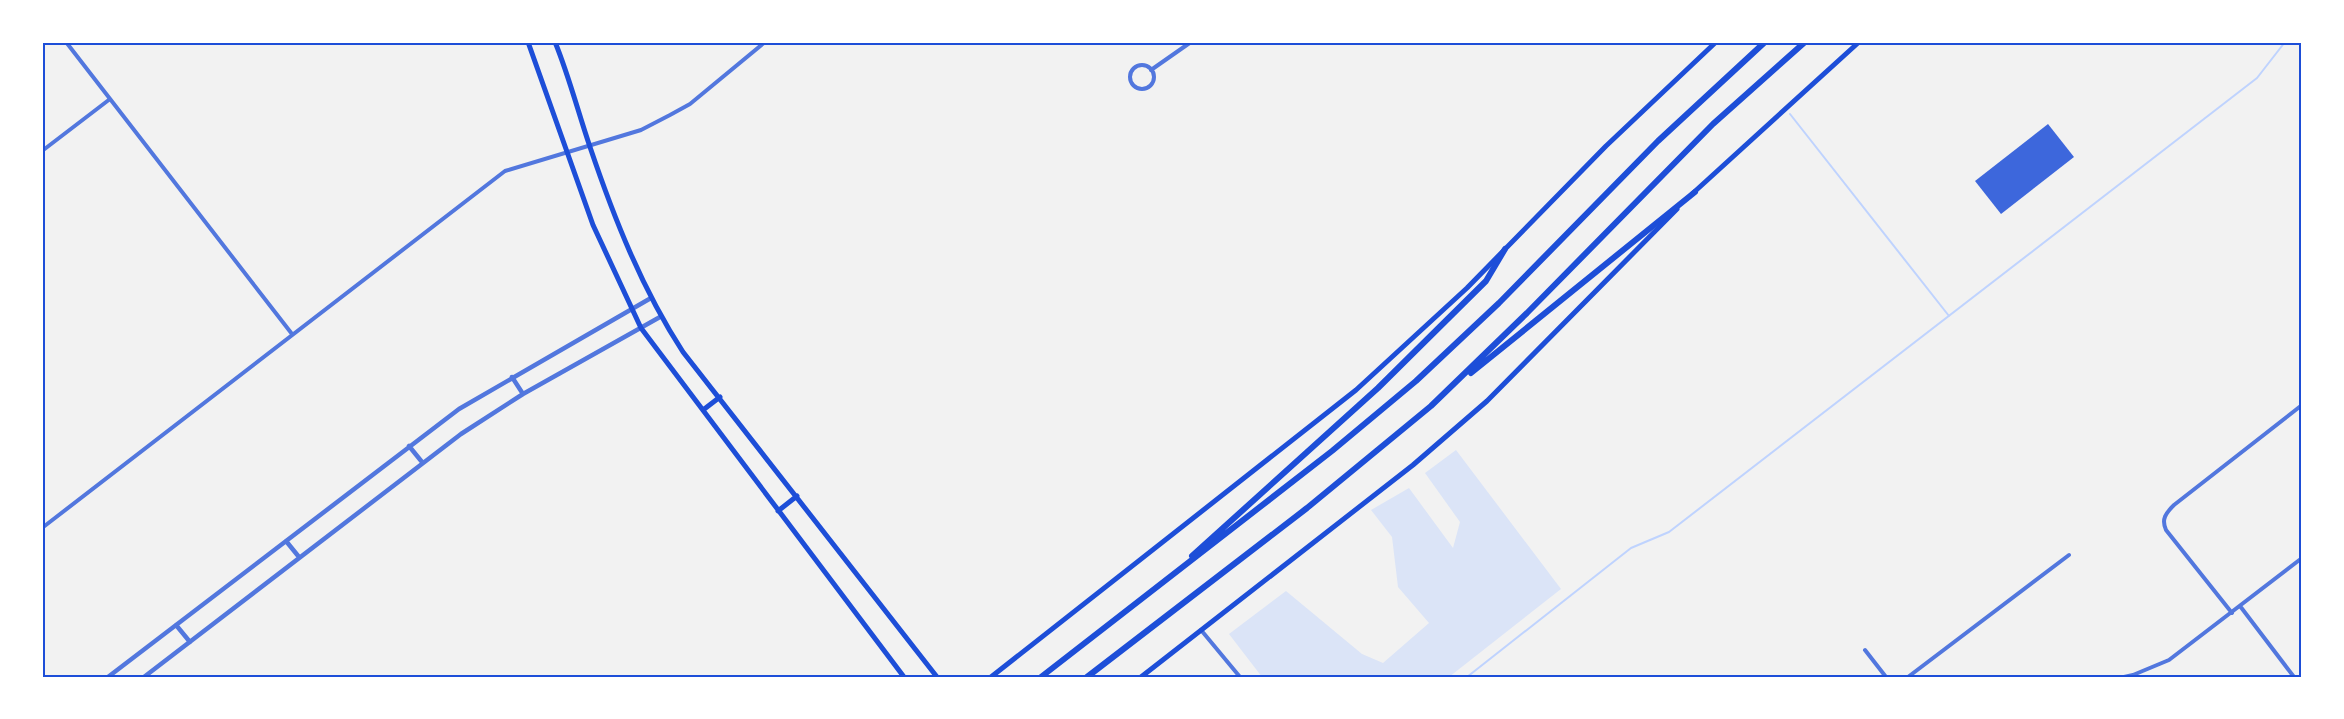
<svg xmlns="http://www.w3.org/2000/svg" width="2344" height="719" viewBox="0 0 2344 719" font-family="Quicksand,sans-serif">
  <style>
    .green { fill: #dbe4f7 }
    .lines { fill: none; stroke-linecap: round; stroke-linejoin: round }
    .stream { stroke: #bfd3fe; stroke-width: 2 }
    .building { fill: #3d67dc }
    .minor { stroke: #5277de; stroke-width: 4 }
    .tertiary { stroke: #5277de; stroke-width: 4.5 }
    .secondary { stroke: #1d4ed8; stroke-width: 5 }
    .motorway { stroke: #1d4ed8; stroke-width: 6 }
    .neatline { fill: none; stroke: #1d4ed8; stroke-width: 2 }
  </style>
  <rect width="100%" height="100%" fill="#f2f2f2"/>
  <!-- green -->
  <path class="green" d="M 1456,450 L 1561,589 L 1449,677 L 1262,677 L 1229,634 L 1286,591 L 1362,654 L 1383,663 L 1429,623 L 1398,587 L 1392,537 L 1371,510 L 1409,488 L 1453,548 L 1460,522 L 1425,473 Z"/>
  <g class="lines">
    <!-- stream -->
    <path class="stream" d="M 1790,114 L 1949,316
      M 1467,677 L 1631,548 L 1669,532 L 2257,78 L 2285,42"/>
  </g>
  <!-- building -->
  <path class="building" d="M 2048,124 L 2074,157 L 2001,214 L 1975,181 Z"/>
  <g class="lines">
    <!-- minor -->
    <path class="minor" d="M 66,42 L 292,334
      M1130 77a12 12 0 1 1 24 0a12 12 0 1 1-24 0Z
      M 1151,70 L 1191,42
      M 42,151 L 110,99
      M 42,528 L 505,171 L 641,130 L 670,115 L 690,104 L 765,42
      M 2240,606 L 2294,677
      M 2232,613 L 2166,530 C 2161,519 2166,513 2174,505 L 2302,405
      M 1201,630 L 1240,677
      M 1865,650 L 1886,677
      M 1908,677 L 2069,555
      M 2124,677 L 2133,675 L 2169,660 L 2302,558"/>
    <!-- tertiary -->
    <path class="tertiary" d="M 512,377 L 523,394
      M 409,446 L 422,462
      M 286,541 L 299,557
      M 176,625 L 190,642
      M 108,677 L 459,409 L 651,298
      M 144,677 L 461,434 L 523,394 L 660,317"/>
    <!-- secondary -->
    <path class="secondary" d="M 528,42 L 593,225 L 641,328 L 904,677
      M 555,42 C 569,76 578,112 590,147 C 614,218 642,289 683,352 L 937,677
      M 1692,194 L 1859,42
      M 703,410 L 720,397
      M 778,511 L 797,496
      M 991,677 L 1356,390 L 1467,288 L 1606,146 L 1716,42
      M 1141,677 L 1413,465 L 1487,401 L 1677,209"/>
    <!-- motorway -->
    <path class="motorway" d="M 1471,373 L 1695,192
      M 1192,556 L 1378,388 L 1486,281 L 1505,249
      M 1041,677 L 1332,451 L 1416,381 L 1499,303 L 1658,141 L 1765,42
      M 1087,677 L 1307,508 L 1431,406 L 1527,313 L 1713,124 L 1805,42"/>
  </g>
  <!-- border -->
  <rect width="2344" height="719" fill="none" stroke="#ffffff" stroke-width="87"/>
  <rect x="44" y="44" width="2256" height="632" class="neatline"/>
</svg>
